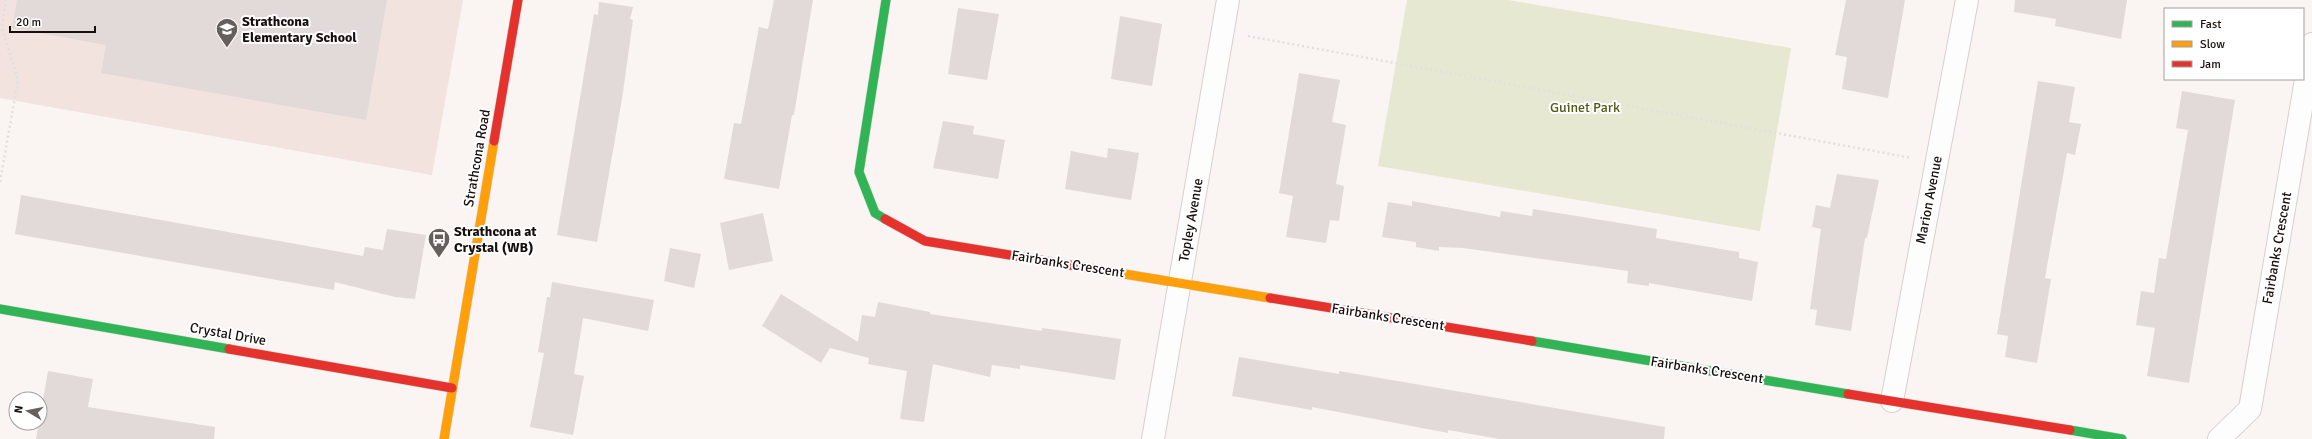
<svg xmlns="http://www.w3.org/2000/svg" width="2312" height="439" viewBox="0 0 2312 439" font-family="Signika,sans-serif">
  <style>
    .built { fill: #f2e3de }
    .green { fill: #e7e8d2 }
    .building { fill: #e2dad8 }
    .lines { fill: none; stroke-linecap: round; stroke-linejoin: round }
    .street-casing { stroke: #d7d0cd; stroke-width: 24 }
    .fast-casing { stroke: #d7d0cd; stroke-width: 10 }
    .slow-casing { stroke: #d7d0cd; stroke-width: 10 }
    .jam-casing { stroke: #d7d0cd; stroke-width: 10 }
    .path { stroke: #e2e0df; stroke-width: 2.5; stroke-dasharray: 2 3; stroke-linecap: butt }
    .street { stroke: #fefdfd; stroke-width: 22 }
    .fast { stroke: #30b455; stroke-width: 9 }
    .slow { stroke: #ff9f0a; stroke-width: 9 }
    .jam { stroke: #e5322d; stroke-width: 9 }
    .labels { text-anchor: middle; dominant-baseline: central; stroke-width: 4; stroke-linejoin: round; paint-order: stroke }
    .poi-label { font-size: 14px; font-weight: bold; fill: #180f0c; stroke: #fff; text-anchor: start }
    .park-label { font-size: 14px; fill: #535917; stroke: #fff }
    .street-label { font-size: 14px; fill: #180f0c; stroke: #fff }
  </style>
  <rect width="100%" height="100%" fill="#faf4f2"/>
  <!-- built -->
  <path class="built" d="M 0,0 L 463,0 L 432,175 L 0,98 Z"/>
  <!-- green -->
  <path class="green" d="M 1407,0 L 1508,0 L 1791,48 L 1760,231 L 1378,166 Z"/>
  <!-- building -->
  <path class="building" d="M 17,0 L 387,0 L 366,120 L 101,73 L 106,45 L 12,28 Z
    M 774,0 L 813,0 L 794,115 L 792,115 L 779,189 L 724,179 L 734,123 L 741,124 L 759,27 L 768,29 Z
    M 1846,0 L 1905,0 L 1888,98 L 1842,89 L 1847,57 L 1835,55 Z
    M 2015,0 L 2127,0 L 2121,39 L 2055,26 L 2056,19 L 2014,12 Z
    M 599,2 L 633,7 L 630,19 L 633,20 L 622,99 L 597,242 L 557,235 L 594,14 L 598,15 Z
    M 958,8 L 999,14 L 987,80 L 948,74 Z
    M 1120,16 L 1162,24 L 1152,86 L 1111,79 Z
    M 1299,73 L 1340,80 L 1332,122 L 1346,125 L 1336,184 L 1344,186 L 1339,221 L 1330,220 L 1326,243 L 1286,237 L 1293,196 L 1279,193 Z
    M 2038,81 L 2075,87 L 2069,122 L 2081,124 L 2075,155 L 2067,153 L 2045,278 L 2051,279 L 2037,363 L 2005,357 L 2008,336 L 1997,334 Z
    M 2182,91 L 2235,100 L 2189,383 L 2147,376 L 2155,328 L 2136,325 L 2141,291 L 2154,293 L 2159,258 L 2166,259 L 2188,130 L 2176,128 Z
    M 943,121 L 974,126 L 973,134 L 1005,140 L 998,179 L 933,168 Z
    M 1108,148 L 1139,153 L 1131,200 L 1065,189 L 1071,151 L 1107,158 Z
    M 1837,174 L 1879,180 L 1867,238 L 1865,238 L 1851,331 L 1815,325 L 1817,310 L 1810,309 L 1821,229 L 1812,227 L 1816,205 L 1830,208 Z
    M 21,195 L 363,256 L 365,247 L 383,250 L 387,229 L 426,235 L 415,299 L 395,297 L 335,282 L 334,290 L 15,234 Z
    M 1412,201 L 1500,217 L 1501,211 L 1532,216 L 1533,209 L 1657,229 L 1656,238 L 1739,252 L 1739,258 L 1758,262 L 1752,301 L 1649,283 L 1649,286 L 1627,283 L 1628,271 L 1463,248 L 1439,247 L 1439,251 L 1416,247 L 1416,242 L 1382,237 L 1388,202 L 1412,206 Z
    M 763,213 L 773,261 L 729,270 L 720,223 Z
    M 670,248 L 701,254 L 694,288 L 664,281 Z
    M 552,282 L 654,300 L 648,331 L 583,318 L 574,374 L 584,376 L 573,435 L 530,427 L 544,353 L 538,352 L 547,297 L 550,297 Z
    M 781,294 L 858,342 L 862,315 L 875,317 L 878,302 L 930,312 L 930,314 L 1042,331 L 1042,328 L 1121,339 L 1115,380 L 1020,365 L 1020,369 L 992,365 L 990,377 L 933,364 L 924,422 L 900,419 L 907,371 L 868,364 L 869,358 L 830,348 L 821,363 L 762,326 Z
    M 1239,357 L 1339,374 L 1339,371 L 1665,427 L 1664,439 L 1500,439 L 1448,430 L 1448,433 L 1312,407 L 1312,410 L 1232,396 Z
    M 48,371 L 93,379 L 88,407 L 215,427 L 214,439 L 36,439 Z"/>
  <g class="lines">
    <!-- street casing -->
    <g class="street-casing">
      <path id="street" d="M 1892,401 L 1967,0
        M 1153,439 L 1228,0
        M 2219,439 L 2250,409 L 2312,44"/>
    </g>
    <!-- fast casing -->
    <g class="fast-casing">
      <path id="fast" d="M 885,219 L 875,213 L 859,172 L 886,0
        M 0,309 L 229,349
        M 1532,341 L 1848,394
        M 2070,430 L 2122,439"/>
    </g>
    <!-- slow casing -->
    <g class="slow-casing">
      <path id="slow" d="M 1088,268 L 1270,298
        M 444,439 L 494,141"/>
    </g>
    <!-- jam casing -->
    <g class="jam-casing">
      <path id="jam" d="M 494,141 L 518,0
        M 885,219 L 925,241 L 1088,268
        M 1270,298 L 1532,341
        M 229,349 L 452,388
        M 1848,394 L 2070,430"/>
    </g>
    <!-- path -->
    <path class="path" d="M 1248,36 L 1912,158
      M 0,182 L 18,80 L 2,28 L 6,0"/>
    <!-- street -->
    <use href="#street" class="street"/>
    <!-- fast -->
    <use href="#fast" class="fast"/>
    <!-- slow -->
    <use href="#slow" class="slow"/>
    <!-- jam -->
    <use href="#jam" class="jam"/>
  </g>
  <!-- icons -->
  <defs>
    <g id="school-pin" transform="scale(1.15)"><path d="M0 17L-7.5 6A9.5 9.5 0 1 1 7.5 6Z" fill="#675f5c" stroke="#fff"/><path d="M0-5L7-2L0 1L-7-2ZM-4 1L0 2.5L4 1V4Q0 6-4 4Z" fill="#fff"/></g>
    <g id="bus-pin" transform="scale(1.15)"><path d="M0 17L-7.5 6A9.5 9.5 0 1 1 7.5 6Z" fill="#675f5c" stroke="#fff"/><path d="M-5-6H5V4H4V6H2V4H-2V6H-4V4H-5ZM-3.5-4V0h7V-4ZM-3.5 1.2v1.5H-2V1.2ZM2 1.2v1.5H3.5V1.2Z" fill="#fff"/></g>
  </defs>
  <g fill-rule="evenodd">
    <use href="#school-pin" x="227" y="29"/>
    <use href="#bus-pin" x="439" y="239"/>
  </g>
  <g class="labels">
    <!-- poi labels -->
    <g class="poi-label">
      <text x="242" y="21">Strathcona<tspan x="242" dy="16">Elementary School</tspan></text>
      <text x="454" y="231">Strathcona at<tspan x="454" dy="16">Crystal (WB)</tspan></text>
    </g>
    <!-- park labels -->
    <g class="park-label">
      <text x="1585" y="107">Guinet Park</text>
    </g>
    <!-- street labels -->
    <g class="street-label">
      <text transform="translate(477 158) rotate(-80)">Strathcona Road</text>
      <text transform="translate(1929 200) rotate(-79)">Marion Avenue</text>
      <text transform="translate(1191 220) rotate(-80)">Topley Avenue</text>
      <text transform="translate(2277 248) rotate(-80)">Fairbanks Crescent</text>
      <text transform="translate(1068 264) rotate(9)">Fairbanks Crescent</text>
      <text transform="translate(1388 317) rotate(9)">Fairbanks Crescent</text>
      <text transform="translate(228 334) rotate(10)">Crystal Drive</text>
      <text transform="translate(1707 370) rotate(9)">Fairbanks Crescent</text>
    </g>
  </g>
  <!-- legend -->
  <rect x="2164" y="8" width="140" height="72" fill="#ffffff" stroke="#a39f9e"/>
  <rect x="2172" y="21" width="20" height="6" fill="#30b455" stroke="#a39f9e"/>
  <text x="2200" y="28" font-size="12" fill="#180f0c">Fast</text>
  <rect x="2172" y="41" width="20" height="6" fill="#ff9f0a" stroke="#a39f9e"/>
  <text x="2200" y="48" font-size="12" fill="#180f0c">Slow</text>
  <rect x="2172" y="61" width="20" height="6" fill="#e5322d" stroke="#a39f9e"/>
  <text x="2200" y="68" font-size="12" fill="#180f0c">Jam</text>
  <!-- north arrow -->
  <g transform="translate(28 411) rotate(280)"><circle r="19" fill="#ffffff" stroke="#a39f9e"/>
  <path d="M0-3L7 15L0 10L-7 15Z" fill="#675f5c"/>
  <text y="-6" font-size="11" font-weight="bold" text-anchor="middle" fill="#180f0c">N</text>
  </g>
  <!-- scale -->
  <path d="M10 26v6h85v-6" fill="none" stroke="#180f0c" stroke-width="2"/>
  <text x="16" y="26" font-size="12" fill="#180f0c" stroke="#ffffff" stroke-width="3" paint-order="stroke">20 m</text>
</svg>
